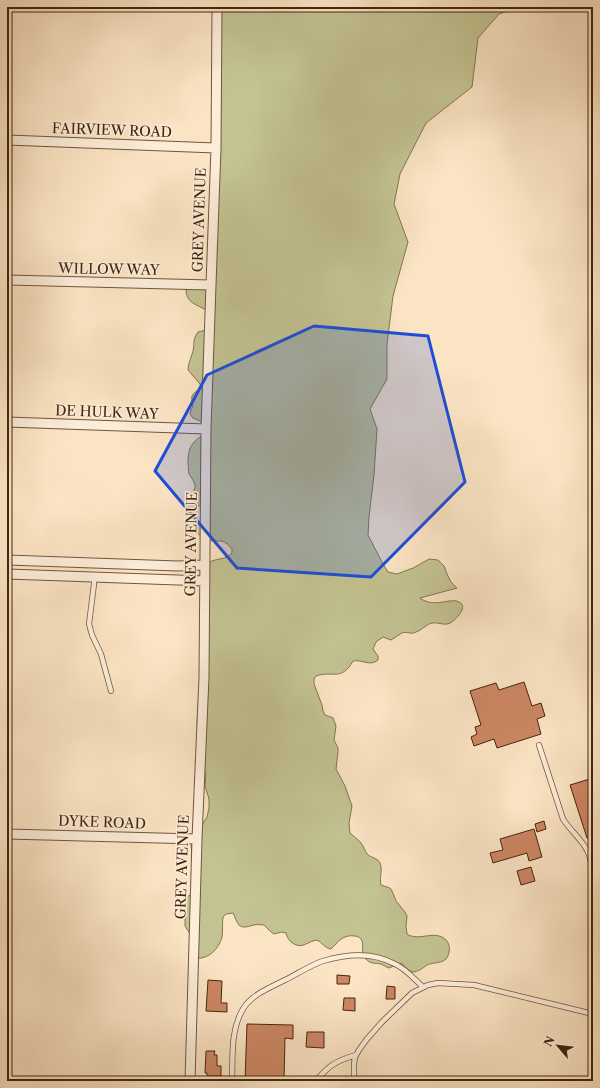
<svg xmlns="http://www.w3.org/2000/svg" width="600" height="1088" viewBox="0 0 600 1088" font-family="'Libre Caslon Text',serif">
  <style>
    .green { fill: #c3c291; stroke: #84744f }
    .building { fill: #cc8663; stroke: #44250d }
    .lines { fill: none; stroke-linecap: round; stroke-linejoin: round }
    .service-casing { stroke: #72553b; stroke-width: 6 }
    .minor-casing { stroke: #72553b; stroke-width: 11 }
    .service { stroke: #fcedd9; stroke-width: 4.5 }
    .minor { stroke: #fcedd9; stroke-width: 9 }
    .marked { fill: #1d4ed8; fill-opacity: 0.2; stroke: #1d4ed8; stroke-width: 3; stroke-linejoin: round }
    .labels { text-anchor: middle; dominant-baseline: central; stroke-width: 3; stroke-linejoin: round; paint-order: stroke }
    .street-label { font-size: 14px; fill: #44250d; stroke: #fcedd9 }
  </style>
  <rect width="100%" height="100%" fill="#fbe4c4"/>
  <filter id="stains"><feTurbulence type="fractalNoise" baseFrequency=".005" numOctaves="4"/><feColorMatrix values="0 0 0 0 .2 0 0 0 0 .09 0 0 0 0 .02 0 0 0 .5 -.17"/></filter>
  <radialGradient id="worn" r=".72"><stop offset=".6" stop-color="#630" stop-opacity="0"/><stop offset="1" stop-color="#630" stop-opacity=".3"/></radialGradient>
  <!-- green -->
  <path class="green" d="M 220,7 L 519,7 L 499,14 L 478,38 L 472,87 L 426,123 L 400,174 L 394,204 L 408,242 L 393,296 L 387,344 L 387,379 L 370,409 L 377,429 L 374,475 L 369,517 L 368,535 L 383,564 L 388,572 L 397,574 L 413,568 L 429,559 L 438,560 L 444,566 L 447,574 L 451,582 L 457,588 L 420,598 C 435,609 450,597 459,602 C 469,606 456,620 450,623 C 445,626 438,622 432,623 C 427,624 422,630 416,632 C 411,635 407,631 402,633 C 398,635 395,638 391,640 L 383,637 L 376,642 L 373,649 L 378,656 L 378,660 C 369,667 363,659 353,661 C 341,682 333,670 316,676 L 314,679 L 314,684 L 322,705 L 323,711 L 325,715 L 333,718 L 336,726 L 334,740 L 338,748 L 338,752 L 336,769 L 345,786 L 352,806 L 349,823 L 350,833 C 353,836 358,839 361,843 C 364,847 365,851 367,854 C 371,858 378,858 380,863 C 383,870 379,878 381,885 L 390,888 L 392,891 L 396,901 L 405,912 L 407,916 L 406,926 L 407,934 C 419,942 435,929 446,940 C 449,943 450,948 449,952 C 447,965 436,961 427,965 C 423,968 418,972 413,972 C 408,971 405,966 401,963 L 389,968 C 386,967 383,965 381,964 C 375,963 370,964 366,959 C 360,952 364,947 362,941 C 361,938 358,936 355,936 C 343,934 338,942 331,949 C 324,948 323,943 317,940 C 308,941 303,949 294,944 C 289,941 288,939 286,933 L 282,932 L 274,934 L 270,931 L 264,925 C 261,925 258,924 254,925 C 249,926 243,929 239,925 C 236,921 235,917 233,913 L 226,914 L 223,917 C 222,924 223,931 222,937 C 219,949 208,960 195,958 L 190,934 L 185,926 L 185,909 L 186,900 L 188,896 L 192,894 L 193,862 L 191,845 L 192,841 L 207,817 L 209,808 L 209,799 L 205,786 L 206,773 L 197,758 L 198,728 L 197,724 L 208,563 C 215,558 227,560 232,553 L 232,549 C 223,537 218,543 208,540 C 203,539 200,536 197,532 C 196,525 198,522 204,518 L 204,510 C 201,507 194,503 192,500 C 189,493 196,491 195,485 C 194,481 191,477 189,474 C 188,471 189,467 188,464 C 188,450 190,443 203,435 L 205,423 L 193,418 L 190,414 L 191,410 L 193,406 C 190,395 192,394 201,388 L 200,384 L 188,370 C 188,364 191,358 193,351 C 195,342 192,341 198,332 L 206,330 L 206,310 C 196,304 186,303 186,289 L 189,286 L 206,281 L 208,277 L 210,258 L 213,76 L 212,71 L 214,63 Z"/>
  <!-- building -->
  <path class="building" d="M 524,682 L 532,706 L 541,703 L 545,716 L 537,719 L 541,734 L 497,748 L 494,739 L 474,746 L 471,737 L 477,734 L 475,727 L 481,725 L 470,691 L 496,683 L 499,690 Z
    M 593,778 L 593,836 L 587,838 L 570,785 Z
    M 544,821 L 546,829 L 537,832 L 535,824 Z
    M 534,829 L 542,857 L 529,861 L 527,853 L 493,863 L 490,853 L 503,850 L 500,839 Z
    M 531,867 L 535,881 L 521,885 L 517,871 Z
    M 337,975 L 350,976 L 349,984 L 337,984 Z
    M 208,980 L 222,981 L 221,1003 L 227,1003 L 227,1012 L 206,1011 Z
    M 387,986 L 395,987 L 395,999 L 386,999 Z
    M 344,998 L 355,998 L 355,1011 L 343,1010 Z
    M 247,1024 L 293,1025 L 293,1039 L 285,1038 L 284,1081 L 245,1081 Z
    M 307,1032 L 324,1032 L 324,1048 L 306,1047 Z
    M 206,1051 L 215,1051 L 214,1055 L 217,1055 L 217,1066 L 221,1066 L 221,1076 L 207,1076 L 207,1073 L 205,1073 Z"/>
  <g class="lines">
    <!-- service casing -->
    <g class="service-casing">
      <path id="service" d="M 94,577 L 94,584 L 89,624 L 92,635 L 101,654 L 111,691
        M 539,745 L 563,819 C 570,830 581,839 587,850 C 590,856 591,863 593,869
        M 232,1081 C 233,1057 230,1031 243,1009 C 251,995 271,987 285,980 C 297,974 311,965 323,961 C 346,954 373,952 395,964 C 406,969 414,979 423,987
        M 316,1081 C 329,1065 336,1061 356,1055
        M 354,1081 L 354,1064 L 355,1057 L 359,1050 L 367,1039 L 382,1022 L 412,993 L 428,985 L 438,983 L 474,985 L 593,1014"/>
    </g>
    <!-- minor casing -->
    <g class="minor-casing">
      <path id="minor" d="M 7,140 L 216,148
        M 7,280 L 211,285
        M 7,422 L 206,429
        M 7,560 L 178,566 L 205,565
        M 7,574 L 178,580 L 205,581
        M 7,834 L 197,839
        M 190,1081 L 197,839 L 204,677 L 206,429 L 211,285 L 216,148 L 217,7"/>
    </g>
    <!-- service -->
    <use href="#service" class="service"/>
    <!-- minor -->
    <use href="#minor" class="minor"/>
  </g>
  <!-- marked area -->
  <path class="marked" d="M 314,326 L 428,336 L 465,482 L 371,577 L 237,568 L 155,471 L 207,375 Z"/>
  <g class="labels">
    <!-- street labels -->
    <g class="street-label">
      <text transform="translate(112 130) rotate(2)">FAIRVIEW ROAD</text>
      <text transform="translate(199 220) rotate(-88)">GREY AVENUE</text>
      <text transform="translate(109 269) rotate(1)">WILLOW WAY</text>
      <text transform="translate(107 412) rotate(2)">DE HULK WAY</text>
      <text transform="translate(191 544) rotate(-89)">GREY AVENUE</text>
      <text transform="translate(102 822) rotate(2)">DYKE ROAD</text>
      <text transform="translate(182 867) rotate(-88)">GREY AVENUE</text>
    </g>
  </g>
  <!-- margin -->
  <rect width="600" height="1088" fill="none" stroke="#fbe4c4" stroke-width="24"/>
  <rect x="8" y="8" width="584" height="1072" fill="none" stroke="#44250d" stroke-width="2"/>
  <rect x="12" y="12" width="576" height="1064" fill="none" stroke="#44250d"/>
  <!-- north arrow -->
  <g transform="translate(558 1046) rotate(298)" stroke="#fcedd9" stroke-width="3" paint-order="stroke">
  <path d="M0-3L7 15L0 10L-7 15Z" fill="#44250d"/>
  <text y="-6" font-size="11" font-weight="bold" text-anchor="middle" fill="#44250d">N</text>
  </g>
  <rect width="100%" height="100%" filter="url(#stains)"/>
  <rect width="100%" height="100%" fill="url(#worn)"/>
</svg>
